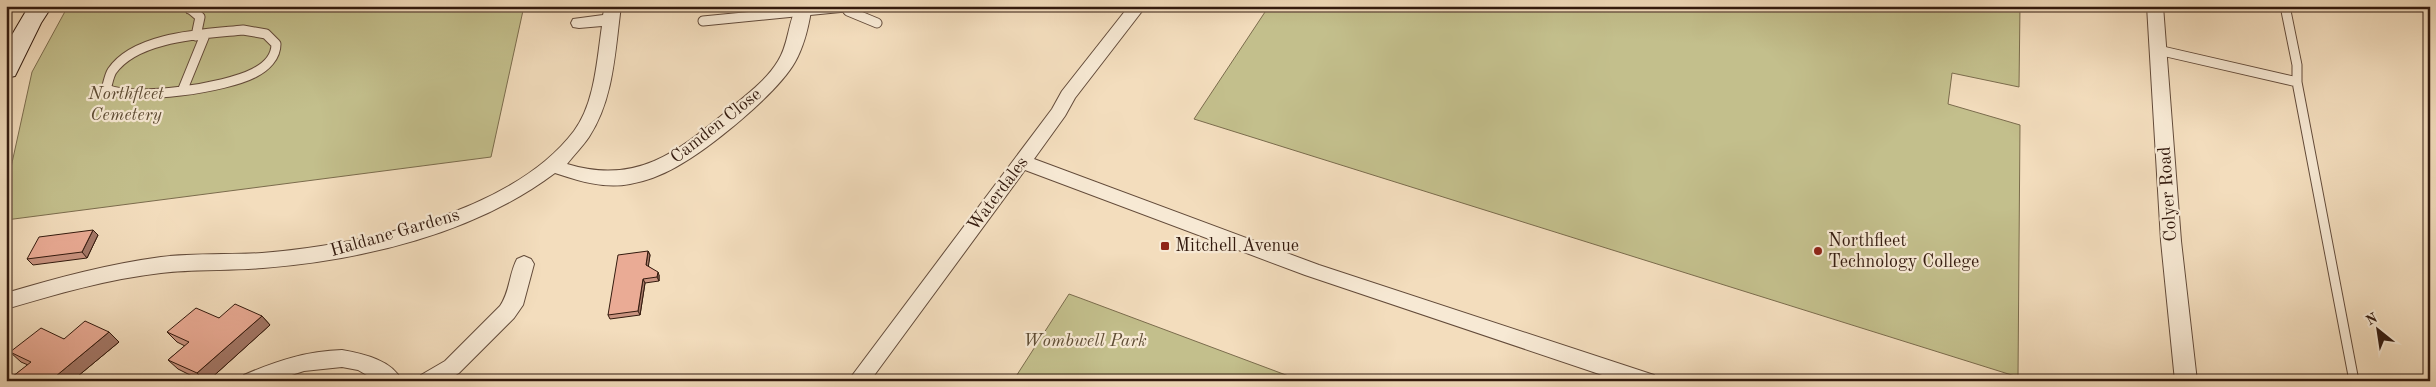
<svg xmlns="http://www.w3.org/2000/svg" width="2436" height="387" viewBox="0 0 2436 387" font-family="'Old Standard TT',serif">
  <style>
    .green { fill: #c3bf8c; stroke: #7b6c4d }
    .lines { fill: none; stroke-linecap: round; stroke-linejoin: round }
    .lane-casing { stroke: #634b3a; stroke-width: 11 }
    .street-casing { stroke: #634b3a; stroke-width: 2 }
    .secondary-casing { stroke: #331a0e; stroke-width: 2 }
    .lane { stroke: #f7e9d4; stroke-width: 9 }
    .street { fill: #f7e9d4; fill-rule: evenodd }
    .secondary { fill: #f7e9d4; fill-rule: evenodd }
    .wall { fill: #c99380; stroke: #331a0e }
    .shaded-wall { fill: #a47868; stroke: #331a0e }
    .building { fill: #eaab95; stroke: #331a0e }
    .poi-dot { fill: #8f2418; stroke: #f7e9d4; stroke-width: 2 }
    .labels { text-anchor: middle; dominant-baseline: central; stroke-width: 4.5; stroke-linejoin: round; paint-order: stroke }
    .park-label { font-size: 18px; font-style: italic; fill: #5e4c34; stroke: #f7e9d4 }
    .street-label { font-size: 18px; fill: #331a0e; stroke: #f7e9d4 }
    .poi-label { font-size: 18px; fill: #331a0e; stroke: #f7e9d4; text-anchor: start }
  </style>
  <rect width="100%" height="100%" fill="#f3ddbd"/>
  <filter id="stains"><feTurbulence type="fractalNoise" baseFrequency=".004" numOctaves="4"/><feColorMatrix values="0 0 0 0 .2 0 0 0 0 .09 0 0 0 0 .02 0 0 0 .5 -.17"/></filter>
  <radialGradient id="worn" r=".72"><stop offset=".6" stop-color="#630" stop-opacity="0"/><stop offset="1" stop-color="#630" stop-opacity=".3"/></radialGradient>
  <!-- green -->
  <path class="green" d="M 68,6 L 524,6 L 491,157 L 6,220 L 6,190 L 32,72 Z
    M 1269,6 L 2020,6 L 2019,87 L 1952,73 L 1948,104 L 2020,125 L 2018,377 L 1194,119 Z
    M 1069,294 L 1080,298 L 1302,381 L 1013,381 Z"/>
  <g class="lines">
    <!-- lane casing -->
    <g class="lane-casing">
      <path id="lane" d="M 187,6 L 200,17 L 196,36
        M 845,6 L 848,11 L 877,23
        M 2285,6 L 2297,65 L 2297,82
        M 703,21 L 845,7
        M 243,30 L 266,34 L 276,44 C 276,57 266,67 254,73 C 225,88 136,101 106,89 C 108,83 109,76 112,71 C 136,36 204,34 243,30 Z
        M 2158,50 L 2297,82 L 2354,381
        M 183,89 L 205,35"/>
    </g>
    <!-- street casing -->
    <g class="street-casing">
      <path id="street" d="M 187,6 L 206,6 C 202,13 195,15 187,13 L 185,9 Z
        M 605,6 L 621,6 C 615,50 614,99 589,137 C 583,146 574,155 567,164 C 636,185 676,153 727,111 C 745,96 766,81 778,61 C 789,44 788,21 797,7 L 805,6 L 811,11 C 808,29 804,46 795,62 C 777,94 709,149 676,167 C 662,175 646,181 630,184 C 604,189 579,181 555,173 C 474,234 363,260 263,268 C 229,271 195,269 161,273 C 108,279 57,294 6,309 L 6,293 C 57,278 108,264 161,257 C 194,253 229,255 262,253 C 360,245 512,213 574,131 C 595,103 597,59 602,26 L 579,28 L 573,27 L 571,23 L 573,19 L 603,15 Z
        M 1129,6 L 1146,6 L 1075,98 L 1065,116 L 1034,159 L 1319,265 L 1654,375 L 1657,381 L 1620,381 L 1305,275 L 1025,170 L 870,381 L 848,381 L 1052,109 L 1062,91 Z
        M 2147,6 L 2163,6 L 2181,241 L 2197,381 L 2175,381 L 2161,241 Z
        M 524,256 L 531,259 L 534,264 L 523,305 L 514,318 L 459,373 L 446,381 L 418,381 L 421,375 L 445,361 L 500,306 C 510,292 509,274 517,259 Z
        M 342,350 C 364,354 392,360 402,381 L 377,381 L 358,370 L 342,367 L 304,371 L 273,381 L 241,381 L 244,375 C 276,361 307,351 342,350 Z"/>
    </g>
    <!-- secondary casing -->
    <g class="secondary-casing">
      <path id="secondary" d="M 29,6 L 52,6 L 41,23 L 15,76 L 6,78 L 6,45 Z"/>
    </g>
    <!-- lane -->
    <use href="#lane" class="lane"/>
    <!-- street -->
    <use href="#street" class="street"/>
    <!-- secondary -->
    <use href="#secondary" class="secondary"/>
  </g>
  <!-- wall -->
  <path class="wall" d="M 98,235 L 87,258 L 33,265 L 27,259 Z
    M 648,251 L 650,255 L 648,266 L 659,275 L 659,281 L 645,283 L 640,315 L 610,319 L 608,315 Z
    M 262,316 L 270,325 L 208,381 L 202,381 L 178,369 L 168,360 L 185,346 L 177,342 L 167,332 L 219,318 Z
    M 109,332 L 119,342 L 72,381 L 16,381 L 12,377 L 28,365 L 21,362 L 10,352 L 64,339 Z"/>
  <!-- shaded-wall -->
  <path class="shaded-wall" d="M 93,230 L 98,235 L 87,258 L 82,252 Z
    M 648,251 L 650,255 L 648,269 L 646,265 Z
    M 658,272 L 659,275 L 659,281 L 657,277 Z
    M 643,279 L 645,283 L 640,315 L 638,311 Z
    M 262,316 L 270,325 L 208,381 L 204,381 L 197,373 Z
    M 109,332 L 119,342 L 72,381 L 50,381 Z"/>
  <!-- building -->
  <path class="building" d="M 93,230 L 82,252 L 27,259 L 39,237 Z
    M 648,251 L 646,265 L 658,272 L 657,277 L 643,279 L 638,311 L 608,315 L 618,255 Z
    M 235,304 L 262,316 L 197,373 L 168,360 L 189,342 L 167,332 L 196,308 L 219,318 Z
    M 85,321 L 109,332 L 50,381 L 19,381 L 12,377 L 31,362 L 10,352 L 41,328 L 64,339 Z
    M 277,377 L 285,381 L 272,381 Z"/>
  <!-- markers -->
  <g class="poi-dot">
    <rect x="1160" y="241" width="10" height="10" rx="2.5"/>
    <circle cx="1818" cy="251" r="5"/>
  </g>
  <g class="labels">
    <!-- park labels -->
    <g class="park-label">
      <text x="126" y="94">Northfleet<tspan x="126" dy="21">Cemetery</tspan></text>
      <text x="1085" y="341">Wombwell Park</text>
    </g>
    <!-- street labels -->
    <g class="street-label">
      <text transform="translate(716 126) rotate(-38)">Camden Close</text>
      <text transform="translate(998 194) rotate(-53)">Waterdales</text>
      <text transform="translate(2168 194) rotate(-94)">Colyer Road</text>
      <text transform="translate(395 233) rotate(-16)">Haldane Gardens</text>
    </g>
    <!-- poi labels -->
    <g class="poi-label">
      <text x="1828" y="241">Northfleet<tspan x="1828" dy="21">Technology College</tspan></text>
      <text x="1175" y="246">Mitchell Avenue</text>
    </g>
  </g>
  <!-- margin -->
  <rect width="2436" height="387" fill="none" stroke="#f3ddbd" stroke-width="25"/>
  <rect x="8" y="8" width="2421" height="372" fill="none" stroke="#331a0e" stroke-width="2.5"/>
  <rect x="12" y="12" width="2411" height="362" fill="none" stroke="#331a0e"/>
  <!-- north arrow -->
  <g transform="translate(2378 330) rotate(330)" stroke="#f7e9d4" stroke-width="4" paint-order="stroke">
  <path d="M0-4L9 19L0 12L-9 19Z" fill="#331a0e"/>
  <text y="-8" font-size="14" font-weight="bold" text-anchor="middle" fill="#331a0e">N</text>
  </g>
  <rect width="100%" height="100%" filter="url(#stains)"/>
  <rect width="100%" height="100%" fill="url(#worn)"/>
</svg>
